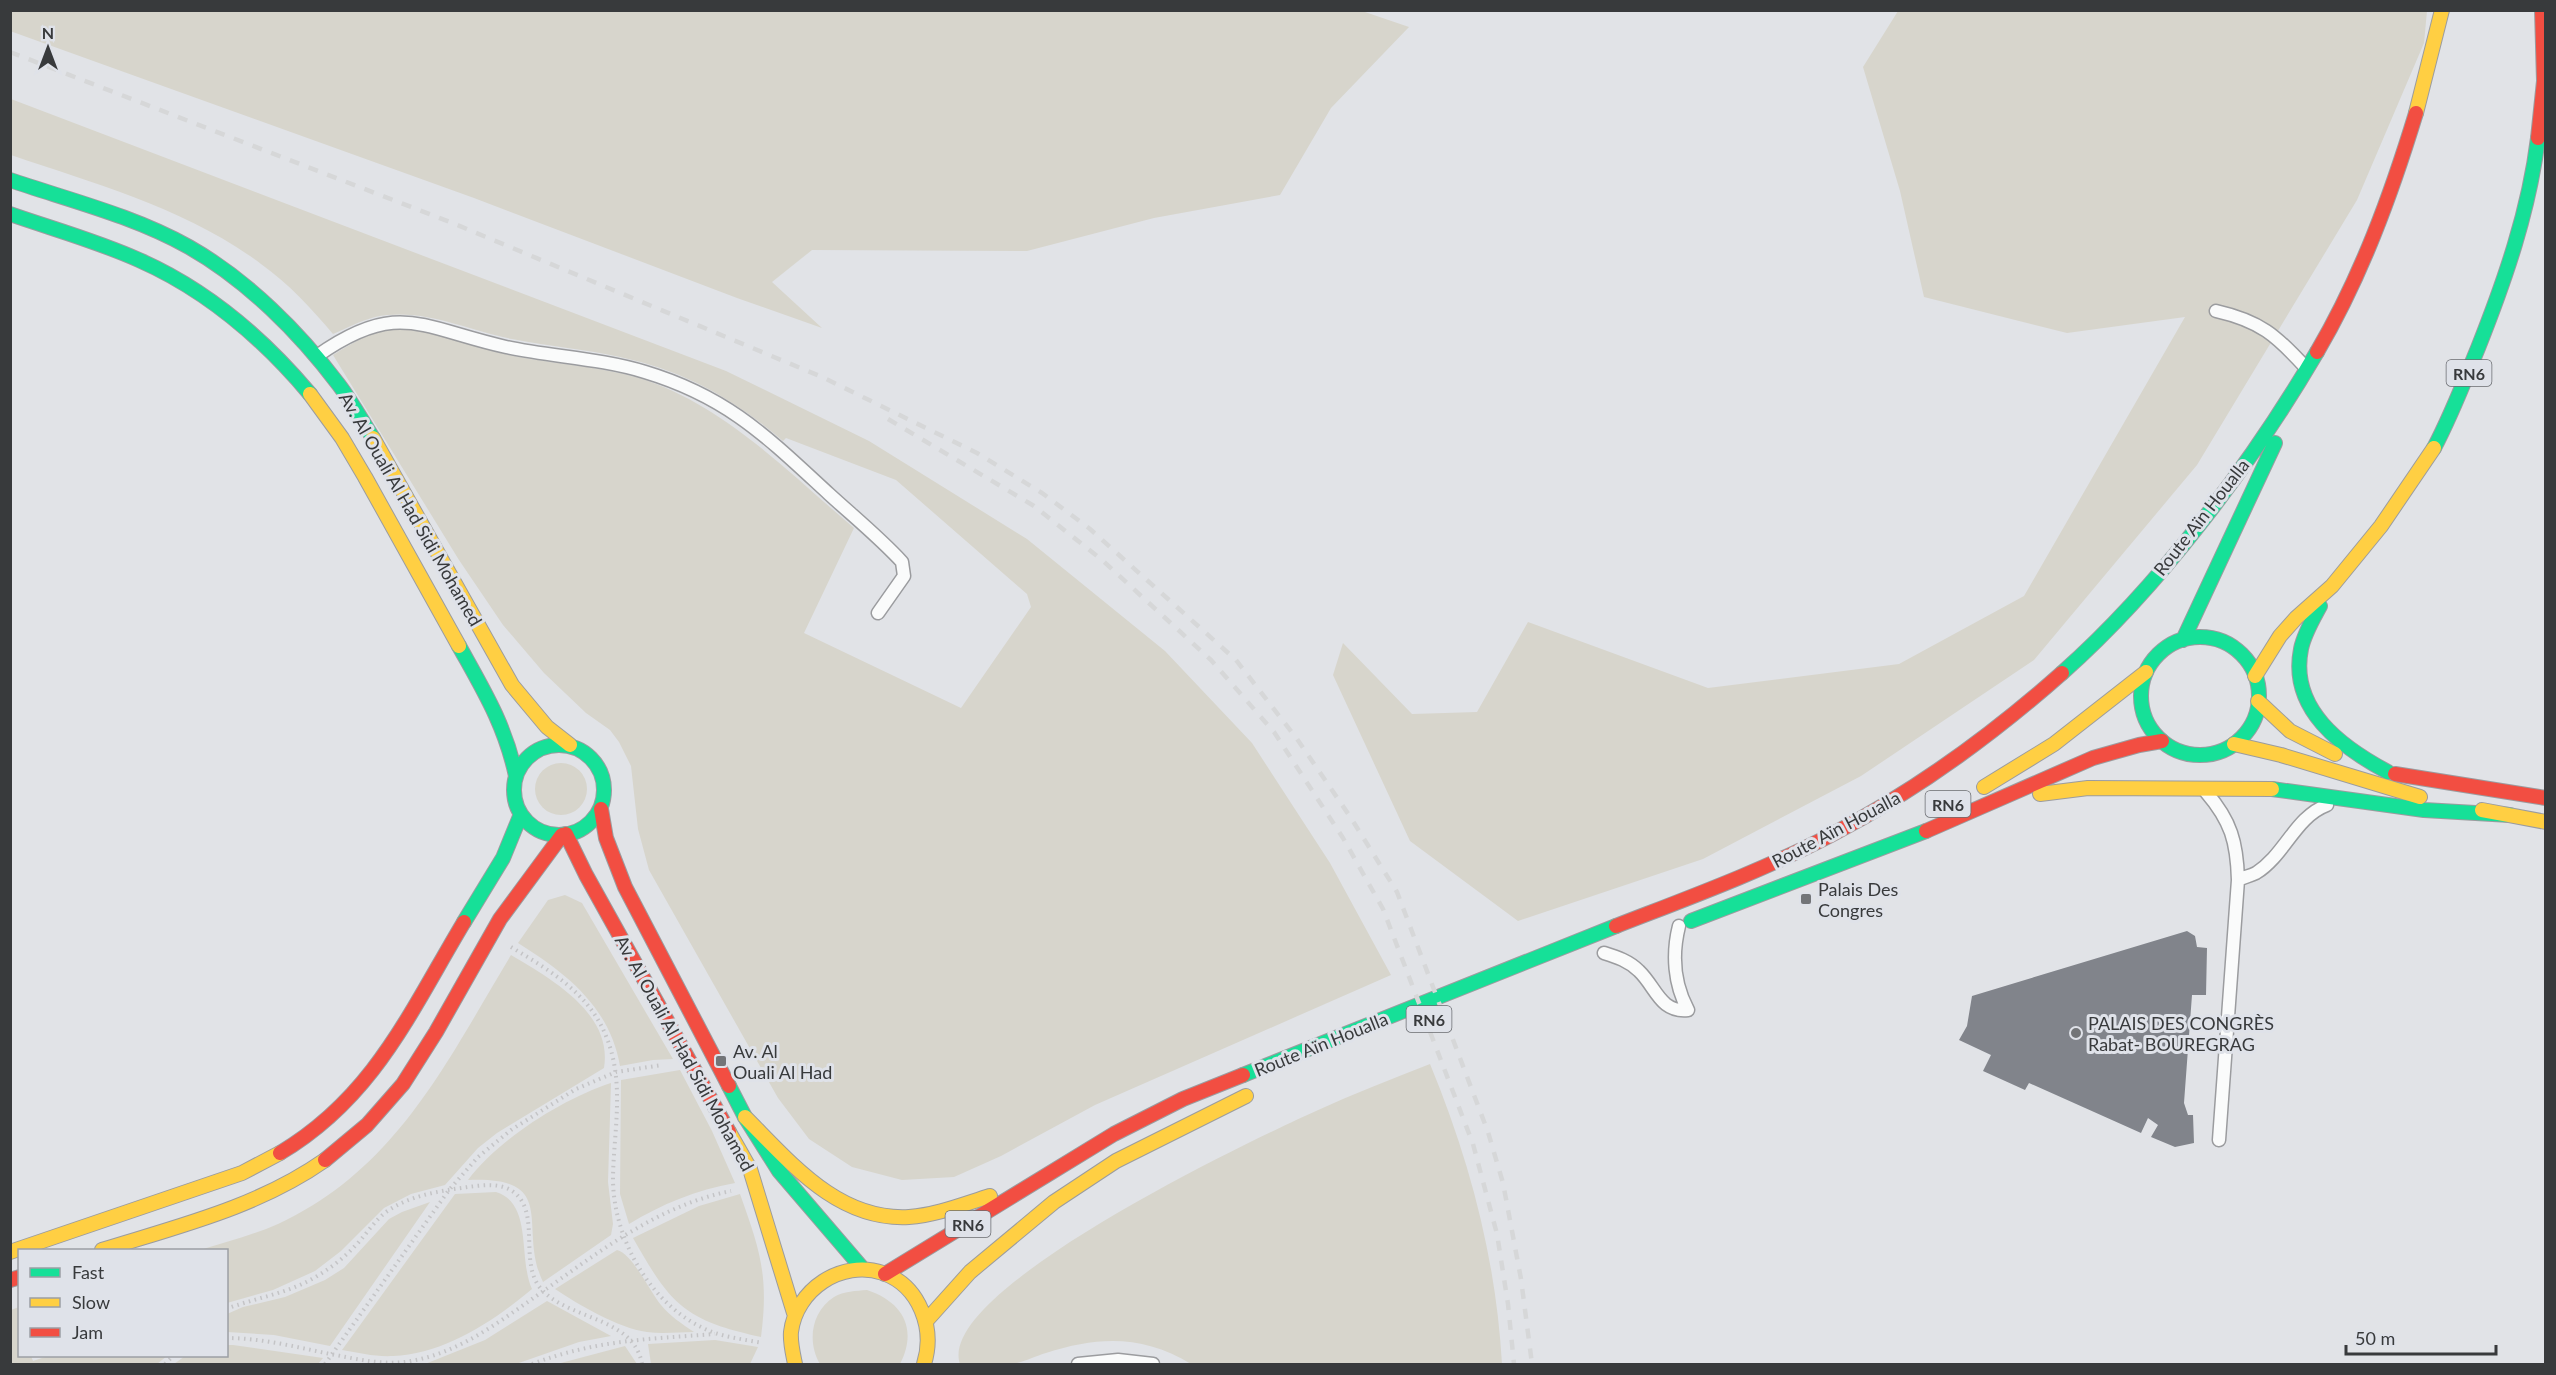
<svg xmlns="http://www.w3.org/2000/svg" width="2556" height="1375" viewBox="0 0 2556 1375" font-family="Lato,sans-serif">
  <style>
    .green { fill: #d7d5cc }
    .building { fill: #81848b }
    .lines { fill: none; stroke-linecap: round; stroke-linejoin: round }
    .lane-casing { stroke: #9b9c9f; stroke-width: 15 }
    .fast-casing { stroke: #9b9c9f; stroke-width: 16 }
    .slow-casing { stroke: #9b9c9f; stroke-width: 16 }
    .jam-casing { stroke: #9b9c9f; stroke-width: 16 }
    .path { stroke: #c4c4c6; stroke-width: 4; stroke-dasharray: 1.5 4.5; stroke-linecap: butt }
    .lane { stroke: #fafbfb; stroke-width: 12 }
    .fast { stroke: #16e098; stroke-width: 14 }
    .slow { stroke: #ffcf43; stroke-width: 14 }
    .jam { stroke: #f24e42; stroke-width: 14 }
    .rail { stroke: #d6d7d8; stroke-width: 4.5; stroke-dasharray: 10 10; stroke-linecap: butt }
    .poi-dot { fill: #737578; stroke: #dfe2e9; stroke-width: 2 }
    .labels { text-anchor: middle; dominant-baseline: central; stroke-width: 6; stroke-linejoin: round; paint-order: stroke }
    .shield { fill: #dfe2e9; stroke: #6a6c70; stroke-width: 1.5 }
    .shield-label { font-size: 16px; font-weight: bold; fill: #383a3c }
    .street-label { font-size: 18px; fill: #383a3c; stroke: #dfe2e9 }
    .poi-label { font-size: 18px; fill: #383a3c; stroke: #dfe2e9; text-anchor: start }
  </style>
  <rect width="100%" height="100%" fill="#e1e3e7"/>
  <!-- green -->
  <path class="green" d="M 1362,11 L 1409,27 L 1331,108 L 1280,195 L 1154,218 L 1027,251 L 812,250 L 772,282 L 822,328 L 737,298 L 474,198 L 10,31 L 11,10 Z
    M 1898,11 L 2427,11 L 2424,43 L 2357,200 L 2197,465 L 2034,660 L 1861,776 L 1703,859 L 1518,921 L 1410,841 L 1333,675 L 1343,643 L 1412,714 L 1477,712 L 1528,622 L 1708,688 L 1899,664 L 2024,596 L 2185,317 L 2067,333 L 1924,297 L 1900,191 L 1863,67 Z
    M 11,99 L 726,371 L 869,441 L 1027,539 L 1165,651 L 1252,743 L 1330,863 L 1391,975 L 1095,1105 L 1001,1156 L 954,1177 L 902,1180 L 852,1167 L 809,1139 L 778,1098 L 649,870 L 638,829 L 631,766 L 619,742 L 610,730 L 586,713 L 544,673 L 503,625 L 459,560 L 333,355 C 346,347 358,339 373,334 C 418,318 462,345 505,354 C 550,364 595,365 639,378 C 723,404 788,472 854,528 L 804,633 L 961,708 L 1031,607 L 1027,594 L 896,480 L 786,438 L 783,441 C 732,398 685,371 620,357 C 584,349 548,346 512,339 C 465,330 423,307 375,317 C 360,321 347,328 333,334 C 311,308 289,284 261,264 C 188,209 96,184 11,155 Z
    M535 789a26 26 0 1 1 52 0a26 26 0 1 1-52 0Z
    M 565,895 L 582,903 L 673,1059 L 653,1060 L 620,1066 C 610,1007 566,973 518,943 L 548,900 Z
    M 511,955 C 551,979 613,1013 604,1068 L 497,1133 L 478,1148 L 445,1185 L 411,1194 L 384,1208 L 341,1251 L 315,1271 L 273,1290 L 227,1303 L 226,1250 L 200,1250 C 226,1242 253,1235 278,1224 C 397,1169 447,1061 511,955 Z
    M 1430,1064 C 1470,1161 1496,1259 1502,1364 L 1191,1364 C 1143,1335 1099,1336 1046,1353 C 1035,1356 1023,1363 1011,1364 C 995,1366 977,1365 960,1364 C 934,1290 1258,1137 1316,1111 C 1353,1094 1392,1079 1430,1064 Z
    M 680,1070 L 712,1131 L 735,1183 C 696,1190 662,1204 629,1224 L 620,1194 L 621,1080 Z
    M 611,1083 L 608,1182 L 613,1224 L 611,1235 L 543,1282 C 517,1228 561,1176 468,1180 C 499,1139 562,1099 611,1083 Z
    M 496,1192 C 533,1203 518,1259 532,1289 C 494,1321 444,1354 393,1356 C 376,1357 359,1353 342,1350 L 455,1194 Z
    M 740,1194 C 760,1250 769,1276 761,1337 C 684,1320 671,1305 633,1238 L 699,1206 Z
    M 430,1202 L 330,1346 L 274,1335 L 227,1332 L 227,1314 L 243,1307 L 285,1297 L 325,1280 L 344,1268 L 389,1219 L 402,1212 Z
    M 617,1250 C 632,1253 650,1292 661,1305 C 670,1316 682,1324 694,1332 C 679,1332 663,1334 647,1332 C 618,1328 579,1305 555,1289 Z
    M 867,1290 C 903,1302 918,1329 900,1364 L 820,1364 C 807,1342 811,1312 834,1297 C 844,1291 856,1291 867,1290 Z
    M 547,1301 L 611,1336 L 579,1342 L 516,1364 L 425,1364 L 485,1340 Z
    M 19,1307 L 20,1356 L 31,1356 L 33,1361 L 48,1356 L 167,1356 L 157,1364 L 11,1364 L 11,1310 Z
    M 715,1340 L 758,1347 L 750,1364 L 651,1364 L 648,1344 Z
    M 227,1345 L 233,1345 L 323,1358 L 318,1364 L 174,1364 L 185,1356 L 226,1356 Z
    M 625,1346 L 637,1364 L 557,1364 Z"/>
  <!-- building -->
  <path class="building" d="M 2187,931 L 2195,936 L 2197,947 L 2207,948 L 2206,995 L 2192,995 L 2184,1103 L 2188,1115 L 2193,1115 L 2194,1143 L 2175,1147 L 2151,1137 L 2158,1125 L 2148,1118 L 2141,1133 L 2029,1083 L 2025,1090 L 1983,1071 L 1991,1055 L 1959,1040 L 1967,1026 L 1972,996 Z"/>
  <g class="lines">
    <!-- lane casing -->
    <g class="lane-casing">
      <path id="lane" d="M 2216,311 C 2260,321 2276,335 2306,368
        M 317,356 C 398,299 421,328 506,347 C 552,357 599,358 645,372 C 728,397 767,437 829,494 C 853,516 880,538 902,562 L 904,576 L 878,613
        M 2206,792 C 2231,821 2237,842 2238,880 L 2219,1140
        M 2238,880 C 2244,877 2250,876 2256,873 C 2285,855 2295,817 2327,805
        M 1604,953 C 1617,957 1629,961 1639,971 C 1656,987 1660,1013 1688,1010 C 1674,984 1672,954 1679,926
        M 1078,1364 L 1118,1360 L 1153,1364"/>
    </g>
    <!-- fast casing -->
    <g class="fast-casing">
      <path id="fast" d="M 10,180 C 69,200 134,216 189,247 C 247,280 299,332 339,385 C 352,402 362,421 373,438
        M 10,214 C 53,229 97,241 139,260 C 207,290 262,337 310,394
        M 2434,448 C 2451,416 2464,382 2478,348 C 2505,280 2529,211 2538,138
        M 2320,606 C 2313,619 2304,634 2301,649 C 2289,709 2341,747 2388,772
        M2141 696a59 59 0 1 1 118 0a59 59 0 1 1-118 0Z
        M 2183,640 L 2275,443
        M 459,646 C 484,691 505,725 516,776
        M 2062,673 C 2159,587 2252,463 2317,352
        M514 790a45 45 0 1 1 90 0a45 45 0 1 1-90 0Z
        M 2272,789 L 2424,810 L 2510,815
        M 1691,921 L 1926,831
        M 464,922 L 503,858 L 521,814
        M 1243,1075 L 1616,926
        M 729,1086 L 745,1117 L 779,1171 L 863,1269"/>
    </g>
    <!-- slow casing -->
    <g class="slow-casing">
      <path id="slow" d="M 2416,113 L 2442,10
        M 310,394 L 342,438 L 365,477 L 459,646
        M 373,438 L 512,685 L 547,727 L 570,745
        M 2255,676 L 2280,636 L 2296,618 L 2332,586 L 2381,526 L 2434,448
        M 2258,701 L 2290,731 L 2335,754
        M 2234,744 L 2281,755 L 2420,797
        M 1984,787 L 2054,744 L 2146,672
        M 2040,794 L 2088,788 L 2272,789
        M 2482,810 L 2546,822
        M 745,1117 C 791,1163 838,1221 909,1217 C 937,1215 964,1204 990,1196
        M 729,1132 L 750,1169 L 794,1313
        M 102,1250 C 179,1226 258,1207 325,1160
        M 10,1252 L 242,1173 L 280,1153
        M 927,1320 L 970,1272 L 1054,1202 L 1116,1161 L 1246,1096
        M 795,1364 C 793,1354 790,1342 791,1332 C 796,1290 841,1259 883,1273 C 920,1286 935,1329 924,1364"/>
    </g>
    <!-- jam casing -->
    <g class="jam-casing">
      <path id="jam" d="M 2538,138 L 2544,81 L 2542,10
        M 2317,352 C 2361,277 2391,195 2416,113
        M 2395,774 L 2546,798
        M 601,809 L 606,838 L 625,887 L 729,1086
        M 1926,831 L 2093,758 L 2139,745 L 2162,741
        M 566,834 L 586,875 L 729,1132
        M 1616,926 C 1688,898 1762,871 1831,835 C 1915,791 1991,736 2062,673
        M 280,1153 C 374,1097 410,1012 464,922
        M 325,1160 L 367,1125 L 403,1084 L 436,1032 L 500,919 L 562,835
        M 885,1274 L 1114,1134 L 1183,1099 L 1243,1075
        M 10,1280 L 20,1277"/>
    </g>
    <!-- path -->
    <path class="path" d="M 511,947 C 549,970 589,993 606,1036 C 625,1082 614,1129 613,1176 C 612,1235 648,1301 701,1327 C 720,1337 742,1339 763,1343
      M 226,1309 C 255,1298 285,1294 312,1279 C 328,1270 343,1259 355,1246 C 366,1235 374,1221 386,1212 C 410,1195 440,1191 468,1187 C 484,1185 503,1182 516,1194 C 541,1217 517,1267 544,1292 C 573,1320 634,1318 642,1364
      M 226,1338 C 262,1338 296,1347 330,1354 C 358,1359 383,1366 411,1361 C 457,1353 495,1325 532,1299 C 594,1256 655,1206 731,1191
      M 165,1364 L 173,1356
      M 325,1364 L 449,1190 L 478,1157 L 511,1130 L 576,1089 L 616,1072 L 662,1065
      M 532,1364 C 596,1340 648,1339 715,1334"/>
    <!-- lane -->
    <use href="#lane" class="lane"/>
    <!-- fast -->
    <use href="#fast" class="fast"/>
    <!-- slow -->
    <use href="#slow" class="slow"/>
    <!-- jam -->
    <use href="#jam" class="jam"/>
    <!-- rail -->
    <path class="rail" d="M 10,52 L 450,222 L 822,377 L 977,453 L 1042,493 L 1090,529 L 1236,660 L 1297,739 L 1351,818 L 1397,892 L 1488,1132 L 1503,1183 L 1521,1279 L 1532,1364
      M 888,419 L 1034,506 L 1102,560 L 1211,660 L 1274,732 L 1343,838 L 1383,909 L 1473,1144 L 1497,1234 L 1508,1304 L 1514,1364"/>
  </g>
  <!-- markers -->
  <g class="poi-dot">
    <rect x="1800" y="893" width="12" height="12" rx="3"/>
    <circle cx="2076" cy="1033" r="6"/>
    <rect x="715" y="1055" width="12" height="12" rx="3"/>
  </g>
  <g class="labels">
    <!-- shield labels -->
    <g class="shield">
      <rect x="2446.5" y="360" width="45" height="26" rx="4.5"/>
      <rect x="1925.5" y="791" width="45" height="26" rx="4.5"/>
      <rect x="1406.5" y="1006" width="45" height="26" rx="4.5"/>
      <rect x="945.5" y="1211" width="45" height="26" rx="4.5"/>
    </g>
    <g class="shield-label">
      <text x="2469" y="373">RN6</text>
      <text x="1948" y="804">RN6</text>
      <text x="1429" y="1019">RN6</text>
      <text x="968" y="1224">RN6</text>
    </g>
    <!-- street labels -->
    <g class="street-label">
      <text transform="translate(411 509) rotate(60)">Av. Al Ouali Al Had Sidi Mohamed</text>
      <text transform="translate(2201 517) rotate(-52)">Route Aïn Houalla</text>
      <text transform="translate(1836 829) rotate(-28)">Route Aïn Houalla</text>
      <text transform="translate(1321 1044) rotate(-22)">Route Aïn Houalla</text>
      <text transform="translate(685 1053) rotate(61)">Av. Al Ouali Al Had Sidi Mohamed</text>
    </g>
    <!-- poi labels -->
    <g class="poi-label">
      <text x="1818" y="889">Palais Des<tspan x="1818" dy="21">Congres</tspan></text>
      <text x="2088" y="1023">PALAIS DES CONGRÈS<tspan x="2088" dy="21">Rabat- BOUREGRAG</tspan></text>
      <text x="733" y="1051">Av. Al<tspan x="733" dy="21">Ouali Al Had</tspan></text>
    </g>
  </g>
  <!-- border -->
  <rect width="2556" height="1375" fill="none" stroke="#383a3c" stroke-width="24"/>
  <!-- legend -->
  <rect x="18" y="1249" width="210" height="108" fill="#dfe2e9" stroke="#9c9fa4" stroke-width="1.5"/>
  <rect x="30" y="1268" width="30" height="9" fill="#16e098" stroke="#9c9fa4" stroke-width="1.5"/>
  <text x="72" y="1279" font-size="18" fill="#383a3c">Fast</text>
  <rect x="30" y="1298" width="30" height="9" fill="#ffcf43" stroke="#9c9fa4" stroke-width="1.5"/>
  <text x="72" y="1309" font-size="18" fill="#383a3c">Slow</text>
  <rect x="30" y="1328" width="30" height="9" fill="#f24e42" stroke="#9c9fa4" stroke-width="1.5"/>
  <text x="72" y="1339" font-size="18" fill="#383a3c">Jam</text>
  <!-- north arrow -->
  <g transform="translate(48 48)" stroke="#dfe2e9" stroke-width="4.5" paint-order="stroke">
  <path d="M0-4.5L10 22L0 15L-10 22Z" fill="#383a3c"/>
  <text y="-9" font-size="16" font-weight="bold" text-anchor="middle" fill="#383a3c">N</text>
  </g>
  <!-- scale -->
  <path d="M2346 1345v9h150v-9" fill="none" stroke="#383a3c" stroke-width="3"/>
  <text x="2355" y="1345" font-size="18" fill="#383a3c" stroke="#dfe2e9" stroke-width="4.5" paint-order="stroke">50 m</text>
</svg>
